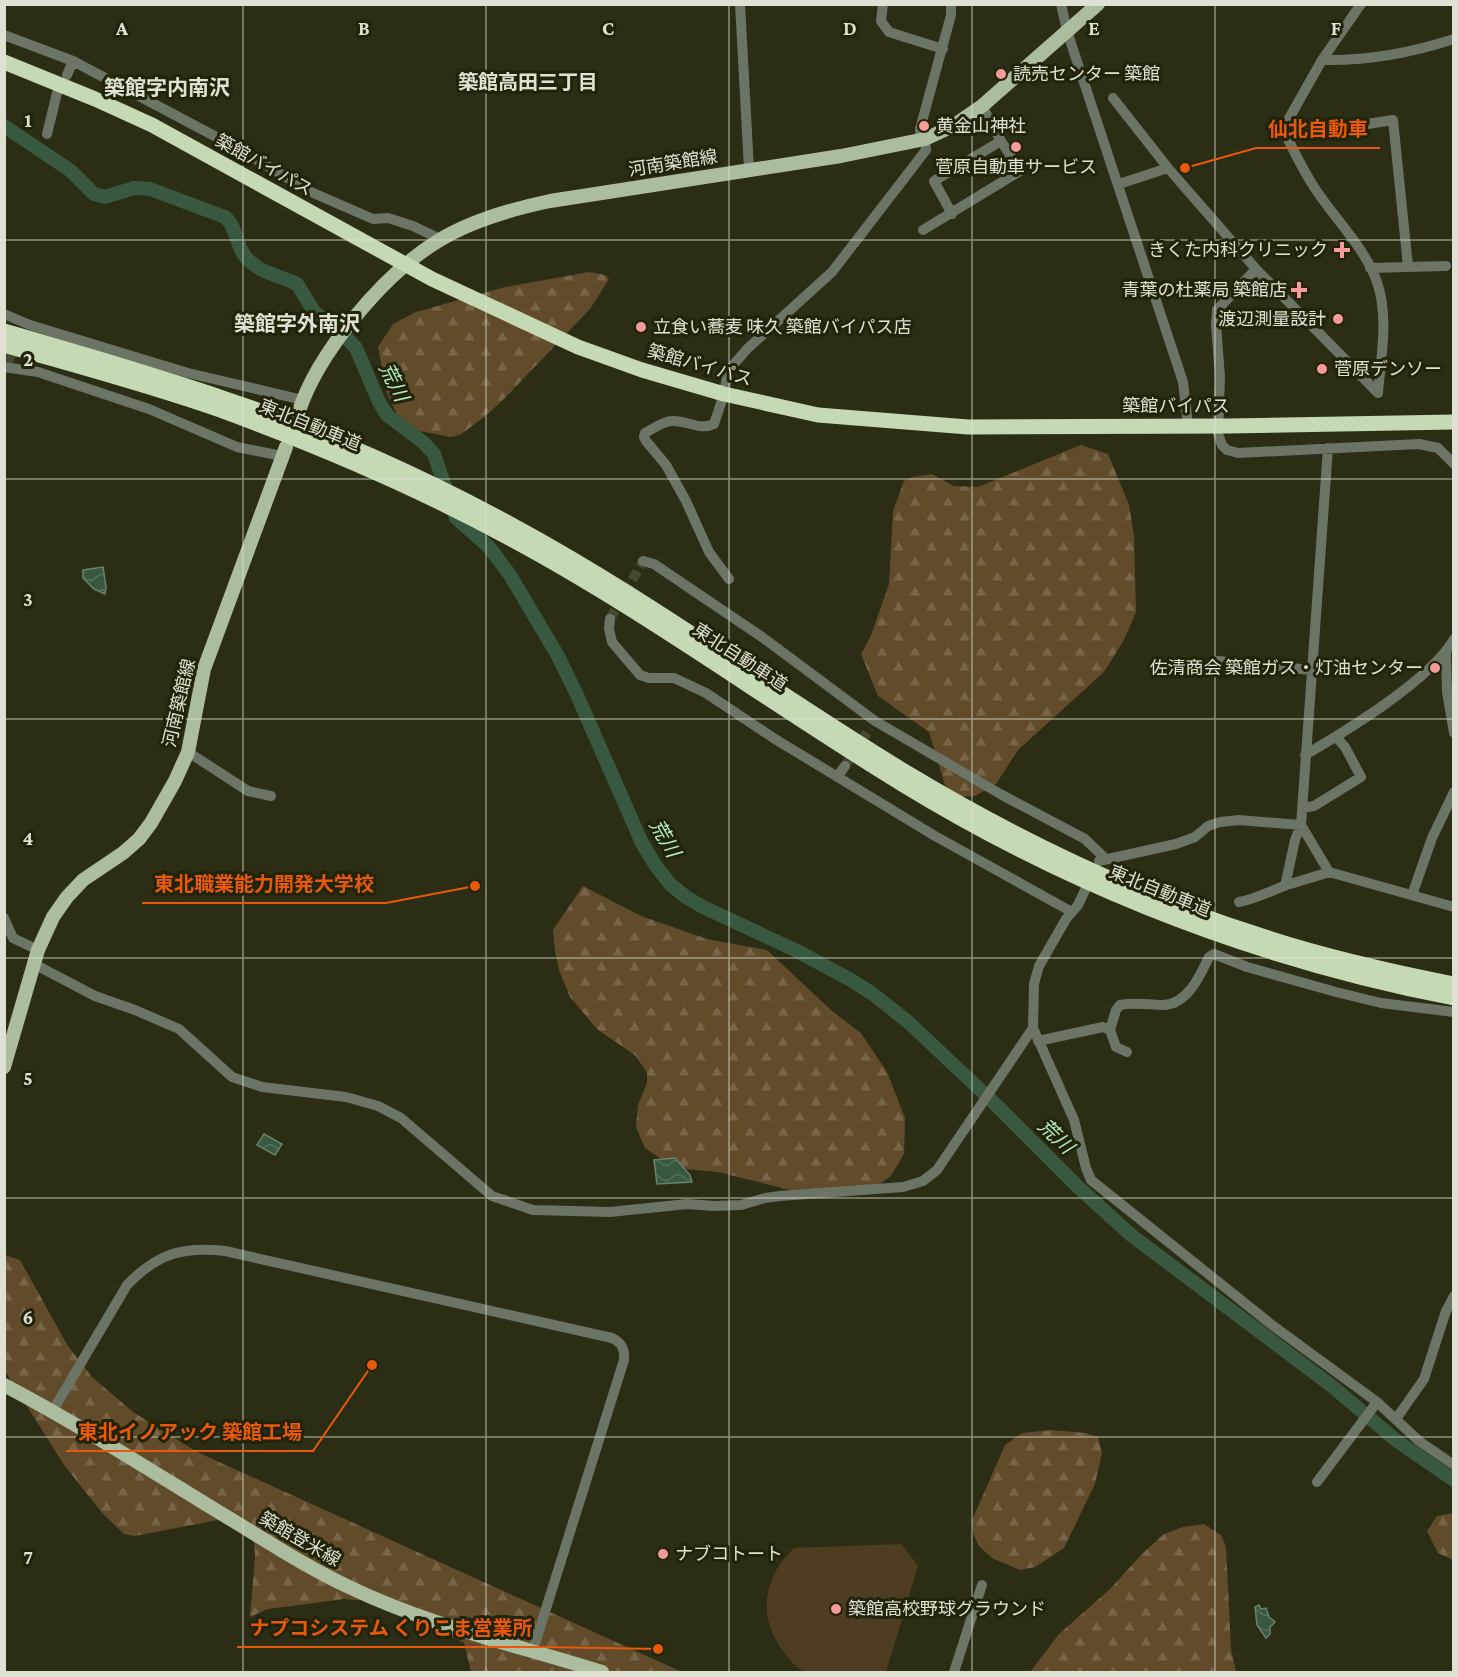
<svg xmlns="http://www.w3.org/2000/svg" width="1458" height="1677" viewBox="0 0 1458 1677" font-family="'Crimson Pro','Noto Sans JP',serif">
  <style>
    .forest { fill: url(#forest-firs) }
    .park { fill: #4f3d22 }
    .water { fill: url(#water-waves); stroke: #6a816b; stroke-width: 1.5 }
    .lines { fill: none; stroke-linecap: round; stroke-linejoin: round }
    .river { stroke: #38583f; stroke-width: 14 }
    .minor-tunnel { stroke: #464830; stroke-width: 10; stroke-dasharray: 10 5; stroke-linecap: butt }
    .minor { stroke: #6b7465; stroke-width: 10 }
    .major { stroke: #abbd9e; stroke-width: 14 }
    .highway { stroke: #c5dab4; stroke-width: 15 }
    .grid { fill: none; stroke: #dfe1d2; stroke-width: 1.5; stroke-opacity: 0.55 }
    .poi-dot { fill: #f59b9a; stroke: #22240a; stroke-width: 2 }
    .labels { text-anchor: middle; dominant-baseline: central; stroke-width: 6; stroke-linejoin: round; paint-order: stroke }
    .poi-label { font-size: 18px; fill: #dfe1d2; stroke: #22240a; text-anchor: start }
    .street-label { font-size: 18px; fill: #dfe1d2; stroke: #22240a }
    .neighbourhood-label { font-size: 20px; font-weight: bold; fill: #dfe1d2; stroke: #22240a }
    .water-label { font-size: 20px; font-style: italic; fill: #b3edbf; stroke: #22240a }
    .quarter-label { font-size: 21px; font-weight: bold; fill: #dfe1d2; stroke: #22240a }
    .grid-label { font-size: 20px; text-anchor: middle; font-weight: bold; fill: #dfe1d2; stroke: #22240a; stroke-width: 6; stroke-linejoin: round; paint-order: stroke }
    .leader { fill: none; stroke: #e8590c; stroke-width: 2 }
    .callout-dot { fill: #e8590c; stroke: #22240a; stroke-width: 2 }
    .callout-label { font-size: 20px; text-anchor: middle; font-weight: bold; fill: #e8590c; stroke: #22240a; stroke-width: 6; stroke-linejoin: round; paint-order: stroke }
  </style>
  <defs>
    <pattern id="forest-firs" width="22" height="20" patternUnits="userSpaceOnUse" patternTransform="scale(1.5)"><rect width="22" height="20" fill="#624b2b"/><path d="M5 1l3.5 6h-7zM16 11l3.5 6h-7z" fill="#786549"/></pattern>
    <pattern id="water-waves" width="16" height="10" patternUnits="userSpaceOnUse" patternTransform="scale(1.5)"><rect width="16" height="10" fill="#38583f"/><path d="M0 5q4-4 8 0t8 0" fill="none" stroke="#54705a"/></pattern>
  </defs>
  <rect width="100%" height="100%" fill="#2b2d14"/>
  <!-- forest -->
  <path class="forest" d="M 589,272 L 605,275 L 609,279 L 590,309 L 502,401 L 483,418 L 460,435 L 450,437 L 420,431 L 400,421 L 387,393 L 378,347 L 393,324 L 416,312 L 505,287 Z
    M 1081,445 L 1108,454 L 1129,505 L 1134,536 L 1136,612 L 1124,640 L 1104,672 L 1018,750 L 996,784 L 975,796 L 957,797 L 945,785 L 929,732 L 878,696 L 861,654 L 870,638 L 889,584 L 893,511 L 904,481 L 913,477 L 932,474 L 954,486 L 978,487 Z
    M 583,886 L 641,916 L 707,939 L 767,950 L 832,1011 L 861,1033 L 887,1072 L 905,1118 L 904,1154 L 891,1176 L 867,1193 L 821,1198 L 718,1172 L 674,1168 L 645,1148 L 636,1127 L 638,1105 L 647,1083 L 647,1073 L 636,1056 L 597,1029 L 570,997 L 559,970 L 555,950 L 553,930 Z
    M 5,1255 L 20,1260 L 68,1346 L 92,1377 L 133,1412 L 197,1452 L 682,1672 L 471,1672 L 464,1643 L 385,1602 L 344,1599 L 268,1609 L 250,1617 L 255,1556 L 254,1542 L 250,1532 L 236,1522 L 218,1520 L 135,1536 L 124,1534 L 103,1514 L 64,1465 L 5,1371 Z
    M 1051,1430 L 1086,1433 L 1098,1437 L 1102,1453 L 1095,1484 L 1064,1548 L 1035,1567 L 1020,1570 L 992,1558 L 979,1546 L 973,1533 L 972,1520 L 1005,1445 L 1022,1433 Z
    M 1453,1513 L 1453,1560 L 1438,1553 L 1427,1531 L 1437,1516 Z
    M 1204,1524 L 1221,1535 L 1226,1547 L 1231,1649 L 1236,1672 L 1030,1672 L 1059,1634 L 1109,1590 L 1143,1553 L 1164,1534 L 1183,1527 Z"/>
  <!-- park -->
  <path class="park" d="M 902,1544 L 918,1566 L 886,1672 C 868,1674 848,1672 830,1672 C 823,1672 814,1674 807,1672 C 797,1670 789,1659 783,1651 C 757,1617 763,1577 794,1548 Z"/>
  <!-- water -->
  <path class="water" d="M 103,567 L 106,587 L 105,594 L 94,589 L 83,578 L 83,570 Z
    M 264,1134 L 282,1144 L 275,1155 L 257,1145 Z
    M 675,1158 L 690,1175 L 692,1182 L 657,1184 L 654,1160 Z
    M 1259,1605 L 1261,1609 L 1266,1608 L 1269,1617 L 1275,1622 L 1270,1627 L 1270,1634 L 1266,1638 L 1257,1625 L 1255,1607 Z"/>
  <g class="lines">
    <!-- river -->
    <path class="river" d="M 4,126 L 71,171 L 94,194 L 105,197 L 134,188 L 150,189 L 225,217 C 236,226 236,243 244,255 C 257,273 279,275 297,284 L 315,313 L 334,324 L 356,348 L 379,402 L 387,415 L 424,443 L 434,454 L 456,518 L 489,547 L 510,575 L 558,656 L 577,695 L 642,843 L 656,866 L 670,884 L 686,897 L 703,907 L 797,951 L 851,980 L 873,994 L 907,1021 L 989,1098 L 1077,1186 L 1131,1235 L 1333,1387 L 1397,1441 L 1454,1480"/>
    <!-- minor-tunnel -->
    <path class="minor-tunnel" d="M 7,362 L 18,344
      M 610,619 L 643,561
      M 845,766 L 870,728"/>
    <!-- minor -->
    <path class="minor" d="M 740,4 L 749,169
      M 883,4 L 881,21 L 889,32 L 943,49
      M 1061,4 L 1067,31 L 1183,382 L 1188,425
      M 1361,4 L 1322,60 L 1283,129 C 1293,149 1303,171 1316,190 C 1336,220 1365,248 1377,282 C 1389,317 1381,357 1378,393
      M 4,35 L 73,61 L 239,149 L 311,192 L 373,219 L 388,218 L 413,226 L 440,239
      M 1322,60 C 1366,61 1411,53 1454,39
      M 67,75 L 73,61
      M 1113,98 L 1168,168 L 1256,269 L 1217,310 L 1216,325 L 1220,377 L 1218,434 L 1222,445 L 1227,450 L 1238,453 L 1419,444 L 1438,448 L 1454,464
      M 47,134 L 57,93
      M 1287,137 L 1393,120 L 1408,266
      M 921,140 L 920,129 L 951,15 L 951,4
      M 1119,184 L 1168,168
      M 952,214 L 934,181 L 1001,141
      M 923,230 L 1020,171 L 1001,141 L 982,106
      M 1370,268 L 1446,266
      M 1256,269 L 1378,393
      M 4,314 L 30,325 L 188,373 L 303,400
      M 4,367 L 38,372 L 149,409 L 237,447 L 282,456
      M 1328,448 L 1301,825 L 1329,872 L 1454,907
      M 643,561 L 654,564 L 762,637 L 875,721 L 1002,795 L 1085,839 L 1105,858
      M 729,579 L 709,552 L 686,501 L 666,465 L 646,441 L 644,437 L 645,433 C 653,429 663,421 672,421 C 687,420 700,431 714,424 L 724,394 L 728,371 L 747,349 L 832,272 L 923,154 L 926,150 L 925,139
      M 610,619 L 609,629 L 612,642 L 640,675 L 649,678 L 674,678 L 706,693 L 775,739 L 935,836 L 1072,912
      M 1446,652 L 1447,692 L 1454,733
      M 1218,661 L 1312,670
      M 188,752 L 248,791 L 271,796
      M 1305,755 C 1346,731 1431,680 1454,639
      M 837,777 L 845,766
      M 1302,808 L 1314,806 L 1361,777 L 1345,747 L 1336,737
      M 1099,861 L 1176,844 L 1195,837 L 1208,826 L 1220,822 L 1239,820 L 1301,825 L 1295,840 L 1285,886
      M 1086,888 L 1078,905 L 1066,919 L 1039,966 L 1034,984 L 1033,1028 L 1074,1120 L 1086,1168 L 1091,1180 L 1272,1325 L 1377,1402
      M 1412,895 L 1432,838 L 1454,792
      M 1239,902 C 1255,899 1268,892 1284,886 C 1299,881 1314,877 1329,872
      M 4,918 L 13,938 L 38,950
      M 34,964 L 95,996 L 135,1010 L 179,1029 L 232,1077 L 262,1087 L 346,1097 L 378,1106 L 401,1118 L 492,1196 L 533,1210 L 610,1212 L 687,1204 L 714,1206 L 741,1205 L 765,1198 L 780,1196 L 903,1187 L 923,1181 L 937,1170 L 1033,1028
      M 1110,1030 L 1116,1010 L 1120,1005 C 1135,1002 1148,1005 1163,1005 C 1187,1005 1200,976 1209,957 L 1214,954 L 1247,967 L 1336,992 L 1381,1003 L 1454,1012
      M 1038,1041 L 1103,1027 L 1110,1030 L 1116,1047 L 1127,1052
      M 52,1412 L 127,1285 C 157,1254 182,1246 225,1251 L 612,1338 C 622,1343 625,1349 624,1360 L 533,1650
      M 1396,1419 L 1424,1379 L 1446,1311 L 1454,1296
      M 1317,1482 L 1377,1402 L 1419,1441 L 1454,1465
      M 954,1672 L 982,1585"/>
    <!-- major -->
    <path class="major" d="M 298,414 C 317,353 384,274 438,241 C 472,220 512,209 550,201 L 841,156 L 925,139 L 953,126 L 982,106 L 1098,4
      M 4,1067 L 38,950 L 53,917 L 67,897 L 83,880 L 123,853 L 139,839 L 151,823 L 175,781 L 188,752 L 204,669 L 286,447
      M 4,1385 C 80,1425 153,1472 227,1517 C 267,1541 306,1567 349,1587 C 430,1626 517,1645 602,1672"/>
    <!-- highway -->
    <path class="highway" d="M 4,62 L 95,99 L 152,125 L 432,279 L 578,347 L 642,370 L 724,394 L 818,415 L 968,427 L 1229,426 L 1454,422
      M 4,331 C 77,352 149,373 220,397 C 321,431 420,475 514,526 C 651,600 776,694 909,774 C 1019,840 1136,896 1259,935 C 1322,956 1388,971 1454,984
      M 4,345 C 77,366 149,385 220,410 C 318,446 415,487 507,537 C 644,610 769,703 902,784 C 1072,888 1258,960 1454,998"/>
  </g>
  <!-- grid -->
  <path class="grid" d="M 243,4 L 243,1672M 486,4 L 486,1672M 729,4 L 729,1672M 972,4 L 972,1672M 1215,4 L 1215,1672M 4,240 L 1454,240M 4,479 L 1454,479M 4,719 L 1454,719M 4,958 L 1454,958M 4,1198 L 1454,1198M 4,1437 L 1454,1437"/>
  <!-- markers -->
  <g class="poi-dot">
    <circle cx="1001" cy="74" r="6"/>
    <circle cx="924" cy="126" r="6"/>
    <circle cx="1016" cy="147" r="6"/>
    <path d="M1339 241h6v6h6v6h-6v6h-6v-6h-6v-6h6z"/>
    <path d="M1296 281h6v6h6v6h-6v6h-6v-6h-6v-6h6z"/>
    <circle cx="1338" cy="319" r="6"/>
    <circle cx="641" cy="327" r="6"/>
    <circle cx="1322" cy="369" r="6"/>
    <circle cx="1435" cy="668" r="6"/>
    <circle cx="663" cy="1554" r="6"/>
    <circle cx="836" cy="1609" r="6"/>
  </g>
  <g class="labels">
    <!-- poi labels -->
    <g class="poi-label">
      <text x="1013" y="74">読売センター 築館</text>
      <text x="936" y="126">黄金山神社</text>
      <text x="1016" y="167" text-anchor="middle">菅原自動車サービス</text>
      <text x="1328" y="250" text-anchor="end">きくた内科クリニック</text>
      <text x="1287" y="290" text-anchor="end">青葉の杜薬局 築館店</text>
      <text x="1326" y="319" text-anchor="end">渡辺測量設計</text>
      <text x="653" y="327">立食い蕎麦 味久 築館バイパス店</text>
      <text x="1334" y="369">菅原デンソー</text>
      <text x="1423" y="668" text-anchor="end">佐清商会 築館ガス・灯油センター</text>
      <text x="675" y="1554">ナブコトート</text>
      <text x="848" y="1609">築館高校野球グラウンド</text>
    </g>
    <!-- street labels -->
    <g class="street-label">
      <text transform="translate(673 163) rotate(-9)">河南築館線</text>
      <text transform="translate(264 165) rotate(29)">築館バイパス</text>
      <text transform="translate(700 365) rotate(16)">築館バイパス</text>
      <text x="1176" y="406">築館バイパス</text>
      <text transform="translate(310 425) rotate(22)">東北自動車道</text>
      <text transform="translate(740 657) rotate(33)">東北自動車道</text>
      <text transform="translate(179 703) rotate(-77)">河南築館線</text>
      <text transform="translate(1160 891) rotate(22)">東北自動車道</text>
      <text transform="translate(300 1539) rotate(30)">築館登米線</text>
    </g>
    <!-- neighbourhood labels -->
    <g class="neighbourhood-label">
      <text x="528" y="82">築館高田三丁目</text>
    </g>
    <!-- water labels -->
    <g class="water-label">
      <text transform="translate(394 382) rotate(63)">荒川</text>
      <text transform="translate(665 838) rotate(60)">荒川</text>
      <text transform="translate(1056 1136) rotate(44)">荒川</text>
    </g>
    <!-- quarter labels -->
    <g class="quarter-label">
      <text x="167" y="88">築館字内南沢</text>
      <text x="297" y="324">築館字外南沢</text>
    </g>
  </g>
  <g class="grid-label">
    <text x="122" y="35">A</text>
    <text x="364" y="35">B</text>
    <text x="608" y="35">C</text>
    <text x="850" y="35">D</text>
    <text x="1094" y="35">E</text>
    <text x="1336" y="35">F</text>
    <text x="28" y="127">1</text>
    <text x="28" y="366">2</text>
    <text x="28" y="606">3</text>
    <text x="28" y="845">4</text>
    <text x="28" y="1085">5</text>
    <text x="28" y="1324">6</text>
    <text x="28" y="1564">7</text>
  </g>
  <!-- callouts -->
  <path class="leader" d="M1185 168L1256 148H1380M475 886L386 903H142M372 1365L313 1451H66M658 1649L545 1647H237"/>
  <g class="callout-dot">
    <circle cx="1185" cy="168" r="6"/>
    <circle cx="475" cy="886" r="6"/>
    <circle cx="372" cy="1365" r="6"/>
    <circle cx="658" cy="1649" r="6"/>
  </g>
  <g class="callout-label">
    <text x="1318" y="136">仙北自動車</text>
    <text x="264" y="891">東北職業能力開発大学校</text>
    <text x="190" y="1439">東北イノアック 築館工場</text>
    <text x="391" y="1635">ナプコシステム くりこま営業所</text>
  </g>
  <!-- border -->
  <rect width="1458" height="1677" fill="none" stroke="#dfe1d2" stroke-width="12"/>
</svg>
